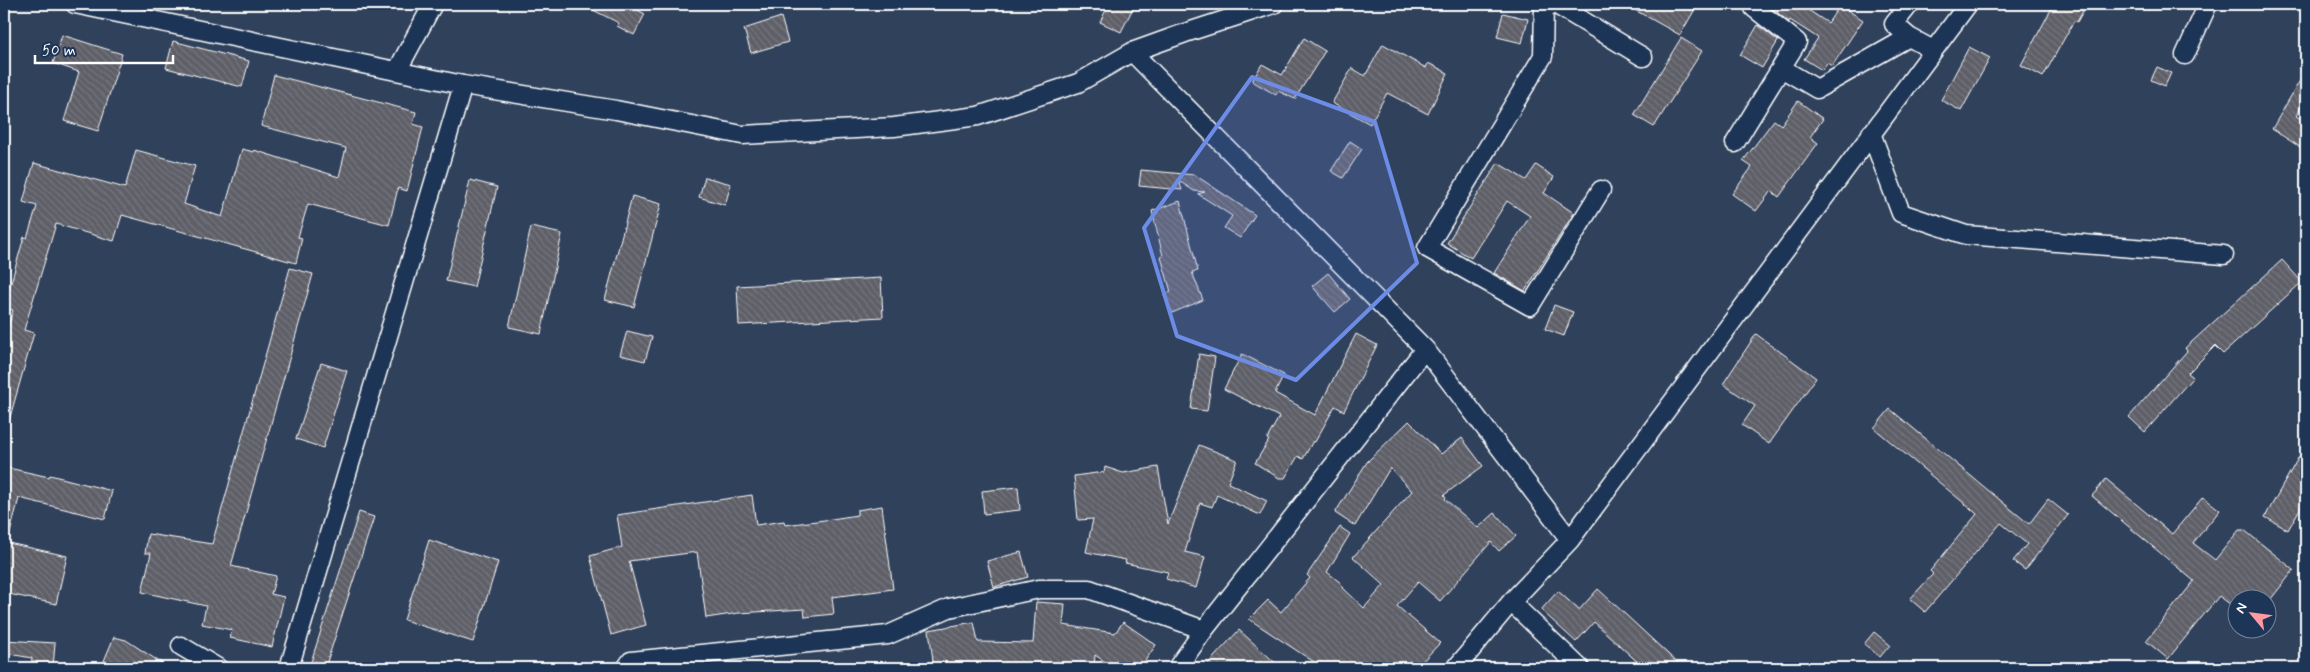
<svg xmlns="http://www.w3.org/2000/svg" width="2310" height="672" viewBox="0 0 2310 672" font-family="Mynerve,sans-serif">
  <style>
    .building { fill: url(#building-back-hatch); stroke: #fff }
    .lines { fill: none; stroke-linecap: round; stroke-linejoin: round }
    .minor-casing { stroke: #fff; stroke-width: 21 }
    .minor { stroke: #1d3557; stroke-width: 18 }
    .marked { fill: #6c8ce6; fill-opacity: 0.2; stroke: #6c8ce6; stroke-width: 4; stroke-linejoin: round }
  </style>
  <defs>
    <pattern id="building-back-hatch" width="6" height="6" patternUnits="userSpaceOnUse" patternTransform="scale(1.25)"><rect width="6" height="6" fill="#5e5e68"/><path d="M-1 5l2 2M0 0l6 6M5-1l2 2" fill="none" stroke="#76767f"/></pattern>
  </defs>
  <rect width="100%" height="100%" fill="#30415c"/>
  <filter id="ink" filterUnits="userSpaceOnUse"><feTurbulence type="fractalNoise" baseFrequency=".02" numOctaves="2"/><feDisplacementMap in="SourceGraphic" scale="10" xChannelSelector="R" yChannelSelector="G"/><feConvolveMatrix kernelMatrix="1 2 1 2 8 2 1 2 1" color-interpolation-filters="sRGB"/></filter>
  <g filter="url(#ink)">
    <!-- building -->
    <path class="building" d="M 581,4 L 626,4 L 645,14 L 634,35 L 617,26 L 619,23 Z
      M 1109,4 L 1135,4 L 1121,32 L 1100,22 Z
      M 1624,4 L 1698,4 L 1680,35 Z
      M 1767,4 L 1799,4 L 1828,23 L 1840,5 L 1863,20 L 1832,66 L 1827,63 L 1822,70 L 1804,59 L 1818,38 L 1790,20 L 1789,22 Z
      M 2054,4 L 2087,4 L 2077,22 L 2074,21 L 2043,77 L 2021,65 Z
      M 1503,13 L 1528,19 L 1522,43 L 1497,37 Z
      M 781,17 L 788,42 L 751,53 L 744,29 Z
      M 1758,25 L 1778,41 L 1762,68 L 1740,55 Z
      M 62,35 L 122,54 L 98,131 L 64,121 L 79,72 L 53,63 Z
      M 1304,38 L 1325,51 L 1295,99 L 1278,91 L 1276,95 L 1252,81 L 1262,64 L 1282,75 Z
      M 1681,38 L 1702,51 L 1654,127 L 1634,115 Z
      M 173,41 L 249,61 L 242,87 L 166,68 Z
      M 1383,44 L 1426,68 L 1428,63 L 1448,73 L 1428,114 L 1387,93 L 1370,124 L 1332,103 L 1352,68 L 1365,76 Z
      M 1969,47 L 1990,58 L 1961,111 L 1941,100 Z
      M 2157,67 L 2171,73 L 2165,86 L 2151,80 Z
      M 2306,70 L 2306,99 L 2296,116 L 2306,122 L 2306,151 L 2272,129 Z
      M 274,75 L 416,112 L 413,124 L 423,127 L 407,191 L 398,188 L 389,225 L 308,204 L 298,237 L 302,238 L 296,263 L 122,215 L 114,241 L 56,224 L 24,330 L 34,333 L 8,424 L 4,423 L 4,341 L 13,310 L 4,307 L 24,237 L 27,238 L 37,206 L 23,202 L 34,163 L 125,188 L 136,150 L 195,166 L 184,204 L 222,217 L 242,149 L 254,152 L 254,150 L 339,177 L 346,148 L 261,126 Z
      M 1798,101 L 1823,119 L 1810,137 L 1818,143 L 1779,197 L 1771,191 L 1756,211 L 1732,194 L 1752,167 L 1743,161 L 1774,120 L 1781,125 Z
      M 1350,141 L 1362,149 L 1343,178 L 1331,171 Z
      M 1498,163 L 1526,180 L 1536,165 L 1554,177 L 1544,193 L 1574,213 L 1525,291 L 1494,273 L 1530,216 L 1507,201 L 1471,258 L 1447,243 Z
      M 1141,170 L 1195,175 L 1255,215 L 1240,238 L 1224,228 L 1232,216 L 1198,194 L 1205,192 L 1194,191 L 1179,181 L 1182,190 L 1139,186 Z
      M 705,177 L 731,184 L 725,205 L 699,197 Z
      M 470,180 L 497,187 L 474,287 L 446,281 Z
      M 632,196 L 661,204 L 634,307 L 605,300 Z
      M 1180,201 L 1198,271 L 1192,272 L 1203,300 L 1172,313 L 1164,294 L 1171,292 L 1161,257 L 1163,256 L 1152,211 Z
      M 531,227 L 562,234 L 541,334 L 509,327 Z
      M 2282,260 L 2302,282 L 2223,354 L 2215,346 L 2188,373 L 2193,377 L 2145,432 L 2129,417 L 2187,351 L 2185,348 Z
      M 290,268 L 313,274 L 231,566 L 276,576 L 271,594 L 284,597 L 272,647 L 230,638 L 232,630 L 202,624 L 206,606 L 142,592 L 151,553 L 145,553 L 148,534 L 212,544 Z
      M 1328,273 L 1350,299 L 1335,312 L 1312,286 Z
      M 881,278 L 883,317 L 739,325 L 737,286 Z
      M 1554,305 L 1573,312 L 1564,336 L 1545,329 Z
      M 627,331 L 652,337 L 645,361 L 620,355 Z
      M 1356,334 L 1377,345 L 1344,411 L 1335,406 L 1315,442 L 1313,441 L 1303,459 L 1298,456 L 1285,478 L 1279,478 L 1255,463 L 1269,440 L 1267,439 L 1279,417 L 1224,389 L 1242,354 L 1284,375 L 1275,393 L 1315,415 Z
      M 1756,334 L 1816,378 L 1769,444 L 1742,425 L 1755,406 L 1723,384 Z
      M 1199,354 L 1215,357 L 1207,411 L 1191,409 Z
      M 321,363 L 347,371 L 323,448 L 296,439 Z
      M 1890,409 L 2029,524 L 2048,499 L 2068,515 L 2025,570 L 2013,561 L 2027,544 L 2001,523 L 1925,612 L 1910,599 L 1933,574 L 1930,571 L 1977,514 L 1874,428 Z
      M 1409,421 L 1441,454 L 1462,438 L 1483,466 L 1444,495 L 1446,497 L 1445,499 L 1478,528 L 1495,513 L 1516,536 L 1499,551 L 1491,542 L 1440,601 L 1418,582 L 1397,606 L 1440,643 L 1416,668 L 1323,668 L 1249,619 L 1268,600 L 1281,612 L 1310,578 L 1307,575 L 1340,527 L 1350,534 L 1327,572 L 1342,584 L 1341,586 L 1364,608 L 1384,585 L 1353,557 L 1412,491 L 1390,468 L 1355,526 L 1335,513 L 1367,462 Z
      M 2306,444 L 2306,498 L 2288,530 L 2265,517 Z
      M 1199,445 L 1237,460 L 1228,483 L 1267,501 L 1260,515 L 1217,495 L 1212,507 L 1200,503 L 1185,552 L 1205,557 L 1196,588 L 1166,579 L 1168,572 L 1125,563 L 1126,560 L 1086,552 L 1093,519 L 1078,520 L 1074,476 L 1104,472 L 1105,467 L 1123,473 L 1158,467 L 1168,524 Z
      M 4,467 L 49,477 L 50,475 L 112,491 L 105,519 L 19,498 L 9,537 L 4,536 Z
      M 2106,479 L 2172,534 L 2203,497 L 2220,510 L 2193,543 L 2215,560 L 2239,530 L 2244,530 L 2294,570 L 2270,600 L 2238,600 L 2238,610 L 2219,596 L 2168,659 L 2146,641 L 2194,581 L 2092,496 Z
      M 1018,487 L 1020,510 L 984,514 L 982,491 Z
      M 752,495 L 756,525 L 784,521 L 785,525 L 832,519 L 857,515 L 857,510 L 882,506 L 893,589 L 832,597 L 834,614 L 805,617 L 804,609 L 739,613 L 706,618 L 697,552 L 629,561 L 646,625 L 611,635 L 590,556 L 622,547 L 617,515 Z
      M 359,512 L 374,517 L 325,668 L 309,668 Z
      M 429,540 L 498,562 L 473,642 L 404,620 Z
      M 4,542 L 67,556 L 56,604 L 4,593 Z
      M 1021,552 L 1028,577 L 994,587 L 987,561 Z
      M 1598,589 L 1683,668 L 1644,668 L 1594,622 L 1576,642 L 1541,610 L 1558,591 L 1579,610 Z
      M 1036,602 L 1065,604 L 1063,625 L 1115,633 L 1123,622 L 1156,645 L 1140,668 L 1114,668 L 1095,655 L 1094,668 L 934,668 L 929,630 L 974,622 L 978,642 L 1033,643 Z
      M 1239,630 L 1281,668 L 1204,668 Z
      M 1874,632 L 1890,645 L 1880,657 L 1864,644 Z
      M 114,637 L 126,640 L 169,668 L 101,668 Z
      M 4,640 L 55,643 L 53,668 L 31,668 L 32,658 L 4,653 Z"/>
    <g class="lines">
      <!-- minor casing -->
      <g class="minor-casing">
        <path id="minor" d="M 75,4 L 463,85 L 616,110 L 742,135 L 894,127 L 978,116 L 1078,83 L 1132,52 L 1185,33 L 1274,4
          M 1544,4 L 1543,56 L 1427,248 L 1530,306 L 1601,190
          M 1555,4 L 1643,57
          M 1910,4 L 1894,24 L 1909,37 L 1933,50
          M 1132,52 L 1425,349 L 1570,540
          M 2185,55 L 2208,4
          M 1781,68 L 1817,89 L 1909,37
          M 397,71 L 433,4
          M 1871,133 L 1901,213 L 1966,235 L 2224,255
          M 1735,143 L 1797,42 L 1754,8 L 1756,4
          M 1511,602 L 1580,668
          M 181,646 L 218,668
          M 289,668 L 463,85
          M 626,668 L 631,661 L 888,635 L 949,608 L 1039,589 L 1089,589 L 1204,630
          M 1177,668 L 1204,630 L 1425,349
          M 1456,668 L 1511,602 L 1570,540 L 1968,4"/>
      </g>
      <!-- minor -->
      <use href="#minor" class="minor"/>
    </g>
  </g>
  <!-- marked area -->
  <path class="marked" d="M 1252,77 L 1375,122 L 1417,263 L 1296,380 L 1177,336 L 1144,228 Z"/>
  <!-- margin -->
  <rect width="2310" height="672" fill="none" stroke="#1d3557" stroke-width="20"/>
  <rect x="10" y="10" width="2290" height="652" fill="none" stroke="#fff" stroke-width="2" filter="url(#ink)"/>
  <!-- north arrow -->
  <g transform="translate(2252 614) rotate(299)"><circle r="24" fill="#1d3557" stroke="#77869a"/>
  <path d="M0-4L9 19L0 12L-9 19Z" fill="#ff9aa2"/>
  <text y="-8" font-size="14" font-weight="bold" text-anchor="middle" fill="#ffffff">N</text>
  </g>
  <!-- scale -->
  <path d="M35 55v8h138v-8" fill="none" stroke="#ffffff" stroke-width="2.5"/>
  <text x="42" y="55" font-size="15" fill="#ffffff" stroke="#1d3557" stroke-width="4" paint-order="stroke">50 m</text>
</svg>
